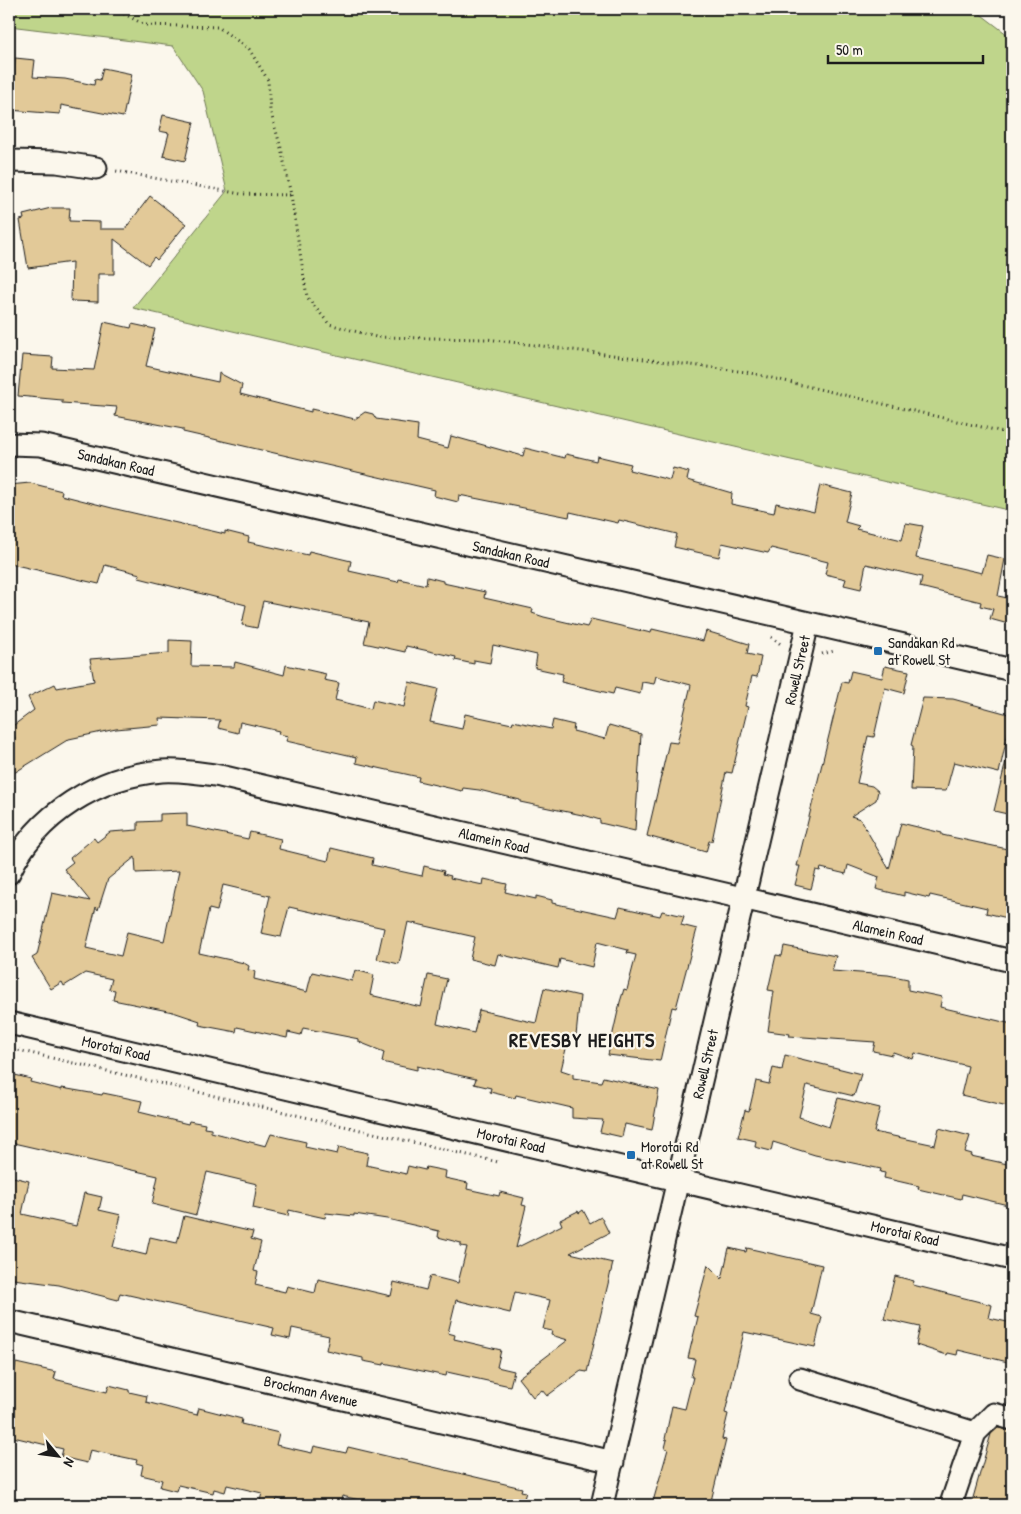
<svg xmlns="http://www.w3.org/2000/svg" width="1021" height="1514" viewBox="0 0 1021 1514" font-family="'Patrick Hand',sans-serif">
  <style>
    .green { fill: #bfd58b; stroke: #6e7854 }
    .building { fill: #e2c998; stroke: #1c1c1c; fill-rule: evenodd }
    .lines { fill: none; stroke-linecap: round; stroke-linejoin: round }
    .minor-casing { stroke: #1c1c1c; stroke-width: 25 }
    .path { stroke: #1c1c1c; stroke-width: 3; stroke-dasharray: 1 4; stroke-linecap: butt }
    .minor { stroke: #fbf7ec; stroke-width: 21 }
    .poi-dot { fill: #1f6fb2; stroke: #fbf7ec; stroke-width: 2 }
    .labels { text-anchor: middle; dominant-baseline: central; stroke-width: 4.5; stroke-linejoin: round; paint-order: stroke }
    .street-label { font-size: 15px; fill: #1c1c1c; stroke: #fbf7ec }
    .poi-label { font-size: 15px; fill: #1c1c1c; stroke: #fbf7ec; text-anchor: start }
    .district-label { font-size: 20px; font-weight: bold; letter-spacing: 1px; fill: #1c1c1c; stroke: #fbf7ec }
  </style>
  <rect width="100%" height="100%" fill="#fbf7ec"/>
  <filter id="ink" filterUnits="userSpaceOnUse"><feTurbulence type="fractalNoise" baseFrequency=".02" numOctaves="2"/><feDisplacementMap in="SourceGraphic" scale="10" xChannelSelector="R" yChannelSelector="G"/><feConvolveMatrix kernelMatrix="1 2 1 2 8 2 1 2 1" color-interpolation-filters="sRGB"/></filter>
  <g filter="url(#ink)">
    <!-- green -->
    <path class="green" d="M 9,9 L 974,9 L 1012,38 L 1012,511 L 133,308 L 227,191 L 203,91 L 173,46 L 9,26 Z"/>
    <!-- building -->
    <path class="building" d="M 15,58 L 35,60 L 33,77 L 65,79 L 94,85 L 95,79 L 100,80 L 103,68 L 132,74 L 123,117 L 61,105 L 60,114 L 9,110 L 9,75 L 14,75 Z
      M 163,115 L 194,122 L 185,161 L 163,156 L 169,133 L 159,131 Z
      M 150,196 L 186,224 L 157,260 L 154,257 L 148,265 L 114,239 L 114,274 L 98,274 L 98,302 L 71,301 L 72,262 L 28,268 L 20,220 L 24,219 L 23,215 L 51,208 L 70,208 L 69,221 L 100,222 L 100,229 L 125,229 Z
      M 104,322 L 131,328 L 132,324 L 155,329 L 146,366 L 218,382 L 219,373 L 242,385 L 240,394 L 311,412 L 311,409 L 355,419 L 365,412 L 373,414 L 376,419 L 418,425 L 417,440 L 448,448 L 451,436 L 523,456 L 525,448 L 565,458 L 566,454 L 596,461 L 597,456 L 631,464 L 629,470 L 670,480 L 673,468 L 689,472 L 687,480 L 732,493 L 731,504 L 774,513 L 776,503 L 814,512 L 820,485 L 852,493 L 845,522 L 859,526 L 856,529 L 902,540 L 906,523 L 923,526 L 916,558 L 982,573 L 987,555 L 1005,559 L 998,596 L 1012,599 L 1012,625 L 990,619 L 993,609 L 980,606 L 981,602 L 920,587 L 922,577 L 866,564 L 861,589 L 844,585 L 846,579 L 825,574 L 828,562 L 771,548 L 768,553 L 722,543 L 719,557 L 674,547 L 677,534 L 619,520 L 618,523 L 570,512 L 569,517 L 459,495 L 458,502 L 434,496 L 435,490 L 183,432 L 183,429 L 115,416 L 117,407 L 62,403 L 62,400 L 18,396 L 22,355 L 53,357 L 52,368 L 94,370 Z
      M 30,483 L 62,491 L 61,495 L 116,509 L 225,534 L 225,531 L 249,537 L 248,542 L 308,555 L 309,551 L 351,561 L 349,571 L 398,582 L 399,579 L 426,585 L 427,577 L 443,581 L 443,583 L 485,592 L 484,598 L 533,609 L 532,613 L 544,617 L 587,627 L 591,619 L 651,633 L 652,629 L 703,641 L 706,631 L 749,644 L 747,654 L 761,657 L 757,677 L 752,676 L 745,706 L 748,707 L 732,773 L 726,772 L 712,841 L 709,841 L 706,852 L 647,836 L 669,742 L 677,743 L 691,685 L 656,676 L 654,684 L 642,682 L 640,694 L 615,688 L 613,694 L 561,682 L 563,674 L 535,668 L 537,655 L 493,645 L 490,663 L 474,660 L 474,664 L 455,660 L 456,657 L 406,646 L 405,652 L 364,643 L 369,622 L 263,601 L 257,628 L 242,625 L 246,605 L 139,578 L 140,574 L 105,565 L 99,584 L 11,564 L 9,485 Z
      M 169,640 L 192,641 L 191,666 L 234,667 L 235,662 L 284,675 L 286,665 L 326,674 L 324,680 L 339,683 L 335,700 L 371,709 L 373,700 L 404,707 L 409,682 L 438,689 L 430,722 L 462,729 L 465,714 L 512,724 L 513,721 L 551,729 L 553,720 L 574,725 L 573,731 L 605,739 L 609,725 L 641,734 L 635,831 L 600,823 L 600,820 L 587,816 L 520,802 L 520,800 L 479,790 L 463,788 L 462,791 L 418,781 L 419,777 L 356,763 L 357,757 L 286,741 L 288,736 L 278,734 L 279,731 L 240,722 L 238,733 L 218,728 L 220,720 L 159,718 L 160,725 L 116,729 L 69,739 L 9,776 L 9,744 L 15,738 L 10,728 L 34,710 L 28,697 L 55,684 L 57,688 L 94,681 L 90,659 L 169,653 Z
      M 885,666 L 909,671 L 904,693 L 885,688 L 874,737 L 868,736 L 857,783 L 872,786 L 878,791 L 876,800 L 851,816 L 860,819 L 889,869 L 901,823 L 942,833 L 942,835 L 1012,850 L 1012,919 L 986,913 L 987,908 L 930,895 L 929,898 L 904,892 L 904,896 L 876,889 L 879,877 L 848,865 L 846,874 L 821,868 L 820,871 L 816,870 L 811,889 L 795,885 L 800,866 L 797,866 L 842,682 L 848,683 L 851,671 L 882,678 Z
      M 923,698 L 953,699 L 1012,715 L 999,773 L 954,762 L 946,791 L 911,790 L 913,746 L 911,745 Z
      M 1006,761 L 1012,762 L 1012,815 L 994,811 Z
      M 187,813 L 187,826 L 248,839 L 250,832 L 281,839 L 279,849 L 328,861 L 331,848 L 373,858 L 372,865 L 422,876 L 424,866 L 444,871 L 443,874 L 451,876 L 450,878 L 483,885 L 484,879 L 507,884 L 505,892 L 536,899 L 536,896 L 552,900 L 552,903 L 617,917 L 620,907 L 660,916 L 662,911 L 684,916 L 681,925 L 697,929 L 676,1008 L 672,1007 L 660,1061 L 608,1055 L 620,1002 L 624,989 L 627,990 L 636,955 L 627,953 L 628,950 L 597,942 L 592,967 L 560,959 L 558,968 L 498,954 L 495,965 L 470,959 L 475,937 L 408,922 L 399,964 L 377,959 L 384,928 L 289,907 L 281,937 L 261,933 L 270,896 L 223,885 L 217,911 L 209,909 L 199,953 L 244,963 L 249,966 L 248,970 L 255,971 L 254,979 L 307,992 L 312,972 L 352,981 L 355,970 L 374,975 L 370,995 L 421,1007 L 428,975 L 447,979 L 437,1024 L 474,1033 L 479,1010 L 536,1023 L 544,988 L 580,996 L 576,1036 L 569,1036 L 561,1070 L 573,1074 L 573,1078 L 601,1082 L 603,1077 L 659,1090 L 652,1130 L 625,1124 L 622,1137 L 600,1132 L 603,1120 L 572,1118 L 572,1108 L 516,1095 L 515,1098 L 490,1092 L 491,1088 L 474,1084 L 476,1079 L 417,1066 L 417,1070 L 382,1062 L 384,1052 L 359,1042 L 359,1039 L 303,1028 L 301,1035 L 288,1032 L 287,1038 L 237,1027 L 236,1032 L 199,1025 L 200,1021 L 173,1012 L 113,1000 L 115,990 L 109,989 L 112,979 L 85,973 L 64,986 L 62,982 L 51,989 L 32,958 L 37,955 L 52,893 L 90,901 L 64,869 L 73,862 L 70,858 L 94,838 L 97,842 L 110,832 L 138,830 L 138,822 L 160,821 L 160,814 ZM 135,857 L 136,873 L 179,871 L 164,941 L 127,932 L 121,956 L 86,948 L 96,907 L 98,910 L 108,879 Z
      M 784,946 L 836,956 L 832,971 L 888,975 L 908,979 L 908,990 L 942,997 L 940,1007 L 1012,1024 L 1012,1059 L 1006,1085 L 1012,1086 L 1012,1107 L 961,1095 L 968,1066 L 915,1053 L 913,1059 L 893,1052 L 892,1055 L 873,1051 L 875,1042 L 789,1036 L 790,1034 L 768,1031 L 774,991 L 768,990 L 776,955 L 782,956 Z
      M 785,1055 L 861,1074 L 854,1096 L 807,1085 L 799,1117 L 829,1127 L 838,1098 L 880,1108 L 874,1132 L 935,1145 L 939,1128 L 970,1136 L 965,1152 L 972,1154 L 971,1156 L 1012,1165 L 1012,1206 L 962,1194 L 961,1199 L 918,1189 L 919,1186 L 884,1178 L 885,1173 L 880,1172 L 881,1169 L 815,1155 L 773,1142 L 771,1151 L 755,1147 L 756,1141 L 738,1137 L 745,1110 L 749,1111 L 756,1081 L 769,1084 L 773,1068 L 782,1070 Z
      M 15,1075 L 31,1079 L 30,1082 L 62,1090 L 62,1088 L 102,1095 L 103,1093 L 142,1101 L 139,1112 L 188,1124 L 189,1121 L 205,1124 L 204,1128 L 211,1129 L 211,1132 L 266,1146 L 271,1134 L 306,1142 L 305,1147 L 337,1154 L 339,1147 L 368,1153 L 366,1165 L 406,1174 L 408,1166 L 425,1170 L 426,1167 L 446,1171 L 445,1178 L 468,1183 L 467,1189 L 499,1196 L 500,1192 L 524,1198 L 522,1205 L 526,1206 L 516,1248 L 562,1225 L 560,1220 L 578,1211 L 579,1213 L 583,1210 L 590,1223 L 601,1217 L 609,1233 L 570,1253 L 613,1263 L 587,1372 L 581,1371 L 547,1396 L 542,1390 L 533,1397 L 518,1378 L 568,1340 L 551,1335 L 552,1331 L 543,1329 L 550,1300 L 515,1292 L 510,1313 L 456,1300 L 448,1333 L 455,1335 L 454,1339 L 501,1350 L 497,1367 L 514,1371 L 510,1386 L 447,1372 L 446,1376 L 384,1363 L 384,1365 L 363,1361 L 363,1358 L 326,1350 L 329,1336 L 292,1328 L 290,1339 L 272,1335 L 274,1328 L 120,1293 L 118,1300 L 59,1285 L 13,1279 L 13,1275 L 9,1274 L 9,1176 L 29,1181 L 22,1214 L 76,1226 L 84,1193 L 102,1197 L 99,1210 L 121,1215 L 113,1247 L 146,1255 L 150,1237 L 177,1243 L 184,1216 L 253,1232 L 251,1239 L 261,1242 L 254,1271 L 258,1272 L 255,1285 L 285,1292 L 287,1286 L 315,1293 L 318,1279 L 391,1296 L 394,1282 L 426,1290 L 430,1276 L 458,1283 L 467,1247 L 461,1246 L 461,1243 L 438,1237 L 439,1231 L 387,1219 L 354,1214 L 354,1216 L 326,1213 L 325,1218 L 289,1210 L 288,1216 L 253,1208 L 257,1184 L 207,1172 L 196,1215 L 152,1204 L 158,1176 L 9,1142 L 9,1080 L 14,1082 Z
      M 729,1248 L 746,1252 L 747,1248 L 822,1265 L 811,1314 L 822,1317 L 815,1347 L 744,1332 L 725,1413 L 728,1414 L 722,1439 L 726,1440 L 710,1505 L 652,1505 L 668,1449 L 665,1448 L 667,1440 L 665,1439 L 672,1406 L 685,1409 L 693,1377 L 691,1377 L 695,1359 L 688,1358 L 698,1317 L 694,1316 L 708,1265 L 722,1279 Z
      M 895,1276 L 914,1281 L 913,1285 L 992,1305 L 989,1318 L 1012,1323 L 1012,1363 L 958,1350 L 957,1355 L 948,1353 L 947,1355 L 916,1345 L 920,1327 L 884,1319 Z
      M 16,1363 L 56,1372 L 54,1379 L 107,1392 L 109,1385 L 129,1390 L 129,1392 L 147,1396 L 146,1402 L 197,1415 L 199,1408 L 242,1419 L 241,1424 L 279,1433 L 276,1445 L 312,1453 L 314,1446 L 346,1453 L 348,1447 L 522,1488 L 521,1491 L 526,1492 L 522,1505 L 382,1505 L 342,1496 L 340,1505 L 307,1505 L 277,1499 L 275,1505 L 259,1505 L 262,1493 L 227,1485 L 225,1492 L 214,1489 L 213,1493 L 178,1485 L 176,1491 L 160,1487 L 162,1480 L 141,1475 L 143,1465 L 136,1463 L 137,1460 L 90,1450 L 87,1463 L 61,1457 L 63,1449 L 9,1436 L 9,1373 L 14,1374 Z
      M 998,1428 L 1012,1431 L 1012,1505 L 971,1505 L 991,1434 Z"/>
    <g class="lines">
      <!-- minor casing -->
      <g class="minor-casing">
        <path id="minor" d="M 9,161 L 57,162 L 96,168
          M 9,444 L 41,445 L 75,453 L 1012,670
          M 9,873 C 36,814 99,776 162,771 C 181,770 201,773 220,776 L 1012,961
          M 9,1023 L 1012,1259
          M 9,1321 L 613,1462
          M 800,1379 L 975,1433 L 951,1504 L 954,1505
          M 975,1433 L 994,1414 L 1012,1419
          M 602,1505 L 808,623"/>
      </g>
      <!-- path -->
      <path class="path" d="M 115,9 L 145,25 L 218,27 L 249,49 L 268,80 L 270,110 L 281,148 L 291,195 L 241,194 L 116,171
        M 291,195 L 307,297 L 329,324 L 376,337 L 487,339 L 746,372 L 1012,434
        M 771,637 L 782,645
        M 822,654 L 834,651
        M 9,1048 L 498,1162"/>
      <!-- minor -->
      <use href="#minor" class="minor"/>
    </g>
  </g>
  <!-- markers -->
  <g class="poi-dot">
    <rect x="873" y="646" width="10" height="10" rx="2.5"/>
    <rect x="626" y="1150" width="10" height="10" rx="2.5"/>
  </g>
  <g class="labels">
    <!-- street labels -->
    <g class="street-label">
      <text transform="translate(116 462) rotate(13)">Sandakan Road</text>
      <text transform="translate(511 554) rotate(13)">Sandakan Road</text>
      <text transform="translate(797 670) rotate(-77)">Rowell Street</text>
      <text transform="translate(494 840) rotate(13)">Alamein Road</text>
      <text transform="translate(888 932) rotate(13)">Alamein Road</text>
      <text transform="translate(116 1048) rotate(13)">Morotai Road</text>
      <text transform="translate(705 1064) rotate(-77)">Rowell Street</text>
      <text transform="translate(511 1140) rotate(13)">Morotai Road</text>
      <text transform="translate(905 1233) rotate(13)">Morotai Road</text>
      <text transform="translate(311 1391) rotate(13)">Brockman Avenue</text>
    </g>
    <!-- poi labels -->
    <g class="poi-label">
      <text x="888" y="642">Sandakan Rd<tspan x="888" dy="17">at Rowell St</tspan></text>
      <text x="641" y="1146">Morotai Rd<tspan x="641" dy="17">at Rowell St</tspan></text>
    </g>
    <!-- district labels -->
    <g class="district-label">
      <text x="582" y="1039">REVESBY HEIGHTS</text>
    </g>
  </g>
  <!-- margin -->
  <rect width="1021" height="1514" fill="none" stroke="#fbf7ec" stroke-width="30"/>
  <rect x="15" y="15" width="991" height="1484" fill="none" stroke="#1c1c1c" stroke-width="2" filter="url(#ink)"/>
  <!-- north arrow -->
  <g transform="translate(58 1456) rotate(119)" stroke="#fbf7ec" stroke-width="4" paint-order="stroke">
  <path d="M0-4L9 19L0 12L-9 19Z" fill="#1c1c1c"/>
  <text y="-8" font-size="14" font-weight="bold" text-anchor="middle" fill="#1c1c1c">N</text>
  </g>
  <!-- scale -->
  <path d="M828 55v8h155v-8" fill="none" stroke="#1c1c1c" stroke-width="2.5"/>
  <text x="836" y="55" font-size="15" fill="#1c1c1c" stroke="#fbf7ec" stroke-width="4" paint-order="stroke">50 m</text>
</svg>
